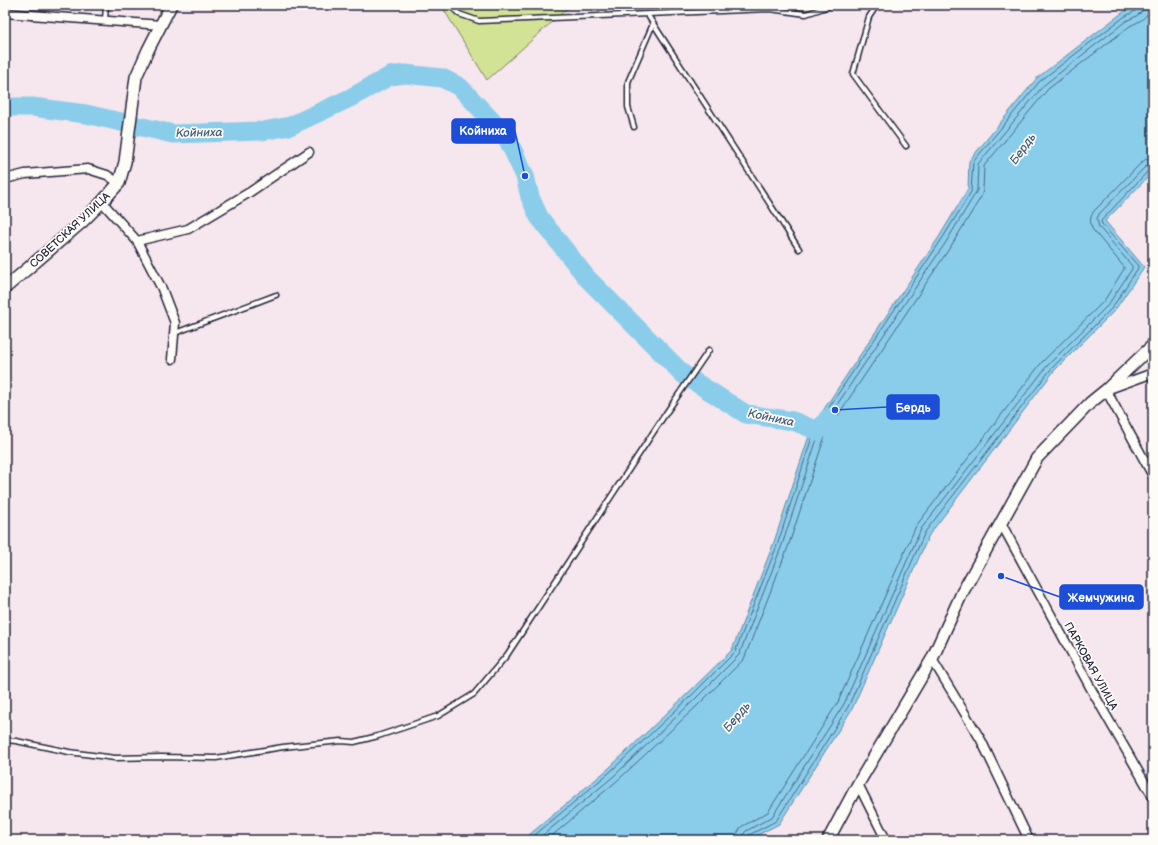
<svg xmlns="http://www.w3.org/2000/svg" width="1158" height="845" viewBox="0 0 1158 845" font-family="'Balsamiq Sans',sans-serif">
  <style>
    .green { fill: #d3e396; stroke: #7a8268 }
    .water { fill: #8acdeb; stroke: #6089a5 }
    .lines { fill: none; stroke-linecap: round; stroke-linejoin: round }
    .shore { stroke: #4c6681; stroke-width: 1 }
    .river { stroke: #8acdeb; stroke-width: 19 }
    .lane-casing { stroke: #22223b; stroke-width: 7 }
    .street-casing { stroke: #22223b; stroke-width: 11 }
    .secondary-casing { stroke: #22223b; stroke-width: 14 }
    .lane { stroke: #fdfcf7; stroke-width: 4 }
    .street { stroke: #fdfcf7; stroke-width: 8 }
    .secondary { stroke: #fdfcf7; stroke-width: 11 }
    .labels { text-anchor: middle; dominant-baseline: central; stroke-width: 3.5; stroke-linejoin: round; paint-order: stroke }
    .street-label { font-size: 11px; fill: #22223b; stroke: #fdfcf7 }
    .water-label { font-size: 12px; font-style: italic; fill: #465e79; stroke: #fdfcf7 }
    .leader { fill: none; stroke: #1d4ed8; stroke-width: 1.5 }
    .callout-dot { fill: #1d4ed8; stroke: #fdfcf7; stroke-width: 1.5 }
    .callout { fill: #1d4ed8; stroke: #1d4ed8; stroke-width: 1.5 }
    .callout-label { font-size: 12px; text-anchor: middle; font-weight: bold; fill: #fff }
  </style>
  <rect width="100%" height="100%" fill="#f6e6ed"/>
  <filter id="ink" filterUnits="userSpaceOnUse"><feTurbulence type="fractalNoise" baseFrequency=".025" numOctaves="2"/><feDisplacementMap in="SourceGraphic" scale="8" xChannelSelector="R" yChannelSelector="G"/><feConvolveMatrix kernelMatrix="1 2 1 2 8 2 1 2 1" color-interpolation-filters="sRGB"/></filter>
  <g filter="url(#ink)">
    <!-- green -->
    <path class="green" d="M 441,5 L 571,5 L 487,80 Z
      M 597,5 L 833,5 L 829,7 L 751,6 L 648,8 Z"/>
    <!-- water -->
    <path class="water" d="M 1138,5 L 1153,5 L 1153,172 L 1105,221 L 1144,267 L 1115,310 L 1054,371 L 929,535 L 852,709 L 779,824 L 748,840 L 523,840 L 608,769 L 687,694 L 732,650 L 774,542 L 812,427 L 939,237 L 968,189 L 969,161 L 1037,78 L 1122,13 Z"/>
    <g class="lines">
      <!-- shore -->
      <path class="shore" d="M 529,840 L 610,772 L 690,697 L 735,652 L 778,543 L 815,428 L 942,239 L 971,192 L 973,162 L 1040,81 L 1124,17 L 1137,10 L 1139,5
        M 537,840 L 614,776 L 694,700 L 739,655 L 782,545 L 820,430 L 946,242 L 975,194 L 977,190 L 978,164 L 1044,85 L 1126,21 C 1134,17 1143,15 1144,5
        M 547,840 L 618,780 L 698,705 L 744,659 L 788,547 L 826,433 L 951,246 L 981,197 L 983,191 L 984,166 L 1048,89 L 1130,26 C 1140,21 1149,18 1150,5
        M 736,840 L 737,834 L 741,827 L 768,812 L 838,702 L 916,526 L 1042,362 L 1104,301 L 1124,269 L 1124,267 L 1093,230 C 1089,223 1090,217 1094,211 L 1141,163 L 1146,159 L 1153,158
        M 742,840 L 743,835 L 746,831 L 772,817 L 844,704 L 921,529 L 1047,366 L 1108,305 L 1132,269 L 1132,266 L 1099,227 L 1097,219 L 1099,214 L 1145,167 L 1153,164
        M 747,840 L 749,835 L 776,821 L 848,707 L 925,532 L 1051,369 L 1112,308 L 1138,268 L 1138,266 L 1102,224 L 1101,221 L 1148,171 L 1153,169"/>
      <!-- river -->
      <path class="river" d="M 5,107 L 32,107 L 86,114 L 173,134 L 263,131 L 290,126 L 350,98 L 390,76 L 405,74 L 442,78 L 460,87 L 506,136 L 525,176 L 530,197 L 539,217 L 587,278 L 684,375 L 746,414 L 793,421 L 818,431 L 829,417"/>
      <!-- lane casing -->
      <g class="lane-casing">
        <path id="lane" d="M 450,5 L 459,14 L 479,21 L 770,9 L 806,14 L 832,5
          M 877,5 L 869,17 L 853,74 L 906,146
          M 647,14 L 799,249
          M 105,20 L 106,5
          M 634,127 L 628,107 L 628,82 L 653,24
          M 175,333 L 276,295
          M 5,740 L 16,741 L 69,752 L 115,758 L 161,757 L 216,758 L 283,747 L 341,741 L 354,742 L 378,736 L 438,716 L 474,694 L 507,655 L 662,419 L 709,350"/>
      </g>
      <!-- street casing -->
      <g class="street-casing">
        <path id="street" d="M 5,13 L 161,25
          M 5,179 L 25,174 L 88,169 L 107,175 L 119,183
          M 102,202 L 137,241 L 162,289 L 175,323 L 172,359
          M 137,241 L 188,229 L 250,192 L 309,152
          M 1153,373 L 1106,390 L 1153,476
          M 1001,523 L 1095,696 L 1153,797
          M 932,659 L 981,740 L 1029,840
          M 858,784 L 886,840"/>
      </g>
      <!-- secondary casing -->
      <g class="secondary-casing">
        <path id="secondary" d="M 5,288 L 82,222 L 102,202 L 119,183 L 125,162 L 136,77 L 148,50 L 171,5
          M 828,840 L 858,784 L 932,659 L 962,593 L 1037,458 L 1090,403 L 1106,390 L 1153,345"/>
      </g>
      <!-- lane -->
      <use href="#lane" class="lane"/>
      <!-- street -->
      <use href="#street" class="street"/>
      <!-- secondary -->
      <use href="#secondary" class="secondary"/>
    </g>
  </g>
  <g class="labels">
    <!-- street labels -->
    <g class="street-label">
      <text transform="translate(70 230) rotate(-43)">СОВЕТСКАЯ УЛИЦА</text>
      <text transform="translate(1091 666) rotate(61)">ПАРКОВАЯ УЛИЦА</text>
    </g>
    <!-- water labels -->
    <g class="water-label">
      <text transform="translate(199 133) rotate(-1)">Койниха</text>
      <text transform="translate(1023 149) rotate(-54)">Бердь</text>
      <text transform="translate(771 418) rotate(12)">Койниха</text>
      <text transform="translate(737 717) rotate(-50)">Бердь</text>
    </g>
  </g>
  <!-- callouts -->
  <path class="leader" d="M525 176L515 131M835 410L887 407M1001 576L1060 597"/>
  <g class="callout-dot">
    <circle cx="525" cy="176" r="4"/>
    <circle cx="835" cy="410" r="4"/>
    <circle cx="1001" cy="576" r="4"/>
  </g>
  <g class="callout">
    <rect x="452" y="119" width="63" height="24" rx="4"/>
    <rect x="887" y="395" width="52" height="24" rx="4"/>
    <rect x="1060" y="585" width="83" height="24" rx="4"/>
  </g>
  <g class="callout-label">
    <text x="483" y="135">Койниха</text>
    <text x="913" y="412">Бердь</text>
    <text x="1101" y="602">Жемчужина</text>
  </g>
  <!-- margin -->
  <rect width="1158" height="845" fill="none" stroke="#fdfcf7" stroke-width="20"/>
  <rect x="10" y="10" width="1138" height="825" fill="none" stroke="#22223b" stroke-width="1.5" filter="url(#ink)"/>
</svg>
